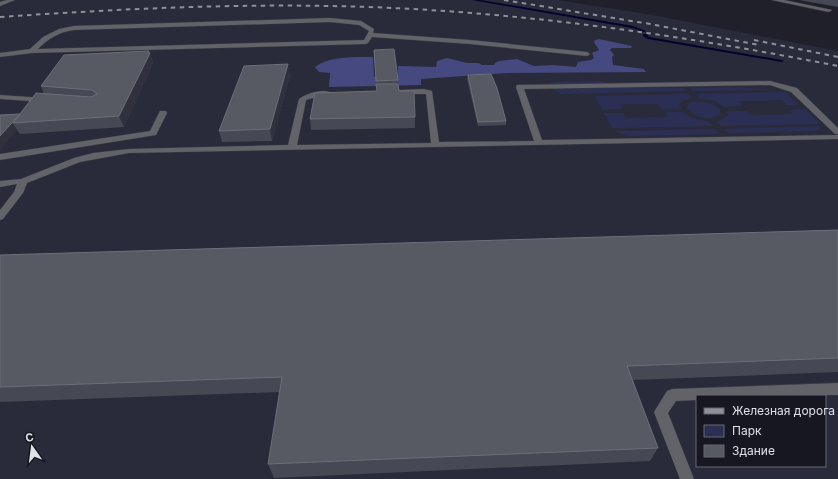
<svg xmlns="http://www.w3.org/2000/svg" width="838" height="479" viewBox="0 0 838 479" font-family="Inter,sans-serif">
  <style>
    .built { fill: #292b3a; fill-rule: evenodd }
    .green { fill: #2c2f54 }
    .forest { fill: #45497f }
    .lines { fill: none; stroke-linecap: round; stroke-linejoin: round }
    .stream { fill: #08012f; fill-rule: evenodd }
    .service-casing { stroke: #3a3b45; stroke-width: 1 }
    .service { fill: #626368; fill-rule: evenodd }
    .rail { stroke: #8f9199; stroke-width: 2; stroke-dasharray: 4.5 4.5; stroke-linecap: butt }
    .wall { fill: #464853 }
    .shaded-wall { fill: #30313c }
    .building { fill: #575963; stroke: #6c6e78 }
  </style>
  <rect width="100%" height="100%" fill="#1f202a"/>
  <!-- built -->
  <path class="built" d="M 0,0 L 557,0 L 647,14 L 838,51 L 838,479 L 0,479 ZM 697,396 L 825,396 L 825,466 L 697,466 Z"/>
  <!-- green -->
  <path class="green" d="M 604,81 L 610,88 L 683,88 L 686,91 L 561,94 L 554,90 L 550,82 Z
    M 737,87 L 774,90 L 693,91 L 690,88 Z
    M 785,92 L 798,105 L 787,105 L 782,100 L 739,101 L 742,106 L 724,107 L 715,101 L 699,98 L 696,94 Z
    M 688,94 L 692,98 L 684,100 L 679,104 L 681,109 L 661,109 L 658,104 L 620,104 L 622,109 L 602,110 L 595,96 Z
    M 692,102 C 702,101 712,102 720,109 L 720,114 C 712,122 693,117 687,108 L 687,106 Z
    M 805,109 L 820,124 L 721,126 L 717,122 L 728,116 L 727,111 L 746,111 L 750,115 L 793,114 L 789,110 Z
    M 665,112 L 682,112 L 692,118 L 710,122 L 713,126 L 612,128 L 604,113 L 623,113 L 626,118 L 668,117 Z
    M 820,126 L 820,129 L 816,131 L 728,133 L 724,129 Z
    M 715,129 L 718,134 L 627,136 L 616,131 Z"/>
  <!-- forest -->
  <path class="forest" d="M 599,39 L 632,46 L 631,48 L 612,48 L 610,50 L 614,55 L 612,57 L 613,65 L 644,69 L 646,72 L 507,73 L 421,79 L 421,85 L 329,87 L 330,73 L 319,72 L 315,67 C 329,56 355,57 373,57 L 374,77 L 398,77 L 398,66 L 401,66 L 436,67 L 437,61 L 447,58 L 467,63 L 479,63 L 482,65 L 494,65 L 495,63 L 499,61 L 517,59 L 534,66 L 553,65 L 576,67 L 578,62 L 591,60 L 594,58 L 592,53 L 599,50 L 594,42 L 595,40 Z"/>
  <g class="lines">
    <!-- stream -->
    <path class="stream" d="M 472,0 L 481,0 L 633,26 L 646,31 L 644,32 L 632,28 Z
      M 643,34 L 647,34 L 649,37 L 782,60 L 784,61 L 782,62 L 648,39 L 643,36 Z"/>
    <!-- service casing -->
    <g class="service-casing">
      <path id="service" d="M 7,0 L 15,0 L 0,6 L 0,2 Z
        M 772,0 L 784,0 L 832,10 L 829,12 Z
        M 330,18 L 361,21 L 374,29 L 373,33 L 470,40 L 587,52 L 590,54 L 587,56 L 470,44 L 372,37 L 368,43 L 366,44 L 32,53 L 0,57 L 0,53 L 30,49 L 43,37 L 59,29 L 74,26 ZM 330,22 L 359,25 L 369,31 L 364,40 L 38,49 C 49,38 59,32 74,30 Z
        M 770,81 L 797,88 L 838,128 L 838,134 L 835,134 L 791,92 L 770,85 L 524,89 L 542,140 L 838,135 L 838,139 L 129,153 L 80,162 L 27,183 L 23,193 L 3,219 L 0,220 L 0,210 L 14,192 L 17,184 L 0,187 L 0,181 L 21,179 L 74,158 L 93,153 L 129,149 L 288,145 L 299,99 C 306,94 323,88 331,93 L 306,100 L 297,145 L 431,143 L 426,94 L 398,94 L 398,90 L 401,90 L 424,89 L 432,91 L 439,142 L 534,141 L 516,87 L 517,85 Z
        M 0,95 L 44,98 L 48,100 L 44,102 L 0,99 Z
        M 160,111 L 166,111 L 167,113 L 156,135 L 0,160 L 0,154 L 150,131 Z
        M 838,383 L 838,395 L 697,396 L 697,400 L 676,401 L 668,413 L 694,479 L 680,479 L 654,412 L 667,391 L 672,389 Z"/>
    </g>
    <!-- service -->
    <use href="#service" class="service"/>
    <!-- rail -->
    <path class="rail" d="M 504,0 L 650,24 L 759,45
      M 0,17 C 131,8 262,2 393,8 C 543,15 691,37 838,66
      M 754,40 L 838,57"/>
  </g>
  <!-- wall -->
  <path class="wall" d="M 799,0 L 838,0 L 838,7 Z
    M 374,50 L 398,80 L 399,91 L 415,117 L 415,128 L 311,130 L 310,119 L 377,91 Z
    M 149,51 L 153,63 L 124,127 L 20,134 L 17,130 L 0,115 L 20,114 L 44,94 L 41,86 Z
    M 290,75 L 272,141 L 222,142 L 219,131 Z
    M 468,75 L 506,121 L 506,125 L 478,126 L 467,79 Z
    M 838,230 L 838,372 L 633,380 L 658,448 L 650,461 L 274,478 L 268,464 L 280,392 L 0,402 L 0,255 Z"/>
  <!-- shaded-wall -->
  <path class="shaded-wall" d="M 149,51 L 153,63 L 124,127 L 119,116 Z
    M 288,64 L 290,75 L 272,141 L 270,129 Z
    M 20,114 L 13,123 L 17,130 L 0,150 L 0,136 Z"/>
  <!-- building -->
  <path class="building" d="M 394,49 L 398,80 L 376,81 L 374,50 Z
    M 149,51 L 148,53 L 150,53 L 119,116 L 13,123 L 36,93 L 91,97 L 97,94 L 92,90 L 41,86 L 64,55 Z
    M 288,64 L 270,129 L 219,131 L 244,66 Z
    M 491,74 L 497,88 L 506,121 L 478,122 L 468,75 Z
    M 376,84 L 398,84 L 399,91 L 414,91 L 415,117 L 310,119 L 315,93 L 377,91 Z
    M 20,114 L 0,136 L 0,115 Z
    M 838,230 L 838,358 L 627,366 L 658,448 L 268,464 L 282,377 L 0,387 L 0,255 Z"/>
  <!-- legend -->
  <rect x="696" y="395" width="130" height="72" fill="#161721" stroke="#666871"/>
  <rect x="704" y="408" width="20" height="6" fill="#8f9199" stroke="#666871"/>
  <text x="732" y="415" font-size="12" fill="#dfe1e8">Железная дорога</text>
  <rect x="704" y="425" width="20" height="12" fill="#2c2f54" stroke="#666871"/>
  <text x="732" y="435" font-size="12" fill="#dfe1e8">Парк</text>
  <rect x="704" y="445" width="20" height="12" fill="#575963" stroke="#666871"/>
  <text x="732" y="455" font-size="12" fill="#dfe1e8">Здание</text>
  <!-- north arrow -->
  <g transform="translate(32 447) rotate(346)" stroke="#161721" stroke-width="3" paint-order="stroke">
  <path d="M0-3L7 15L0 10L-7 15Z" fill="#dfe1e8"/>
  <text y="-6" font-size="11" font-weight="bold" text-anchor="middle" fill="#dfe1e8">С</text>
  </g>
</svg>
